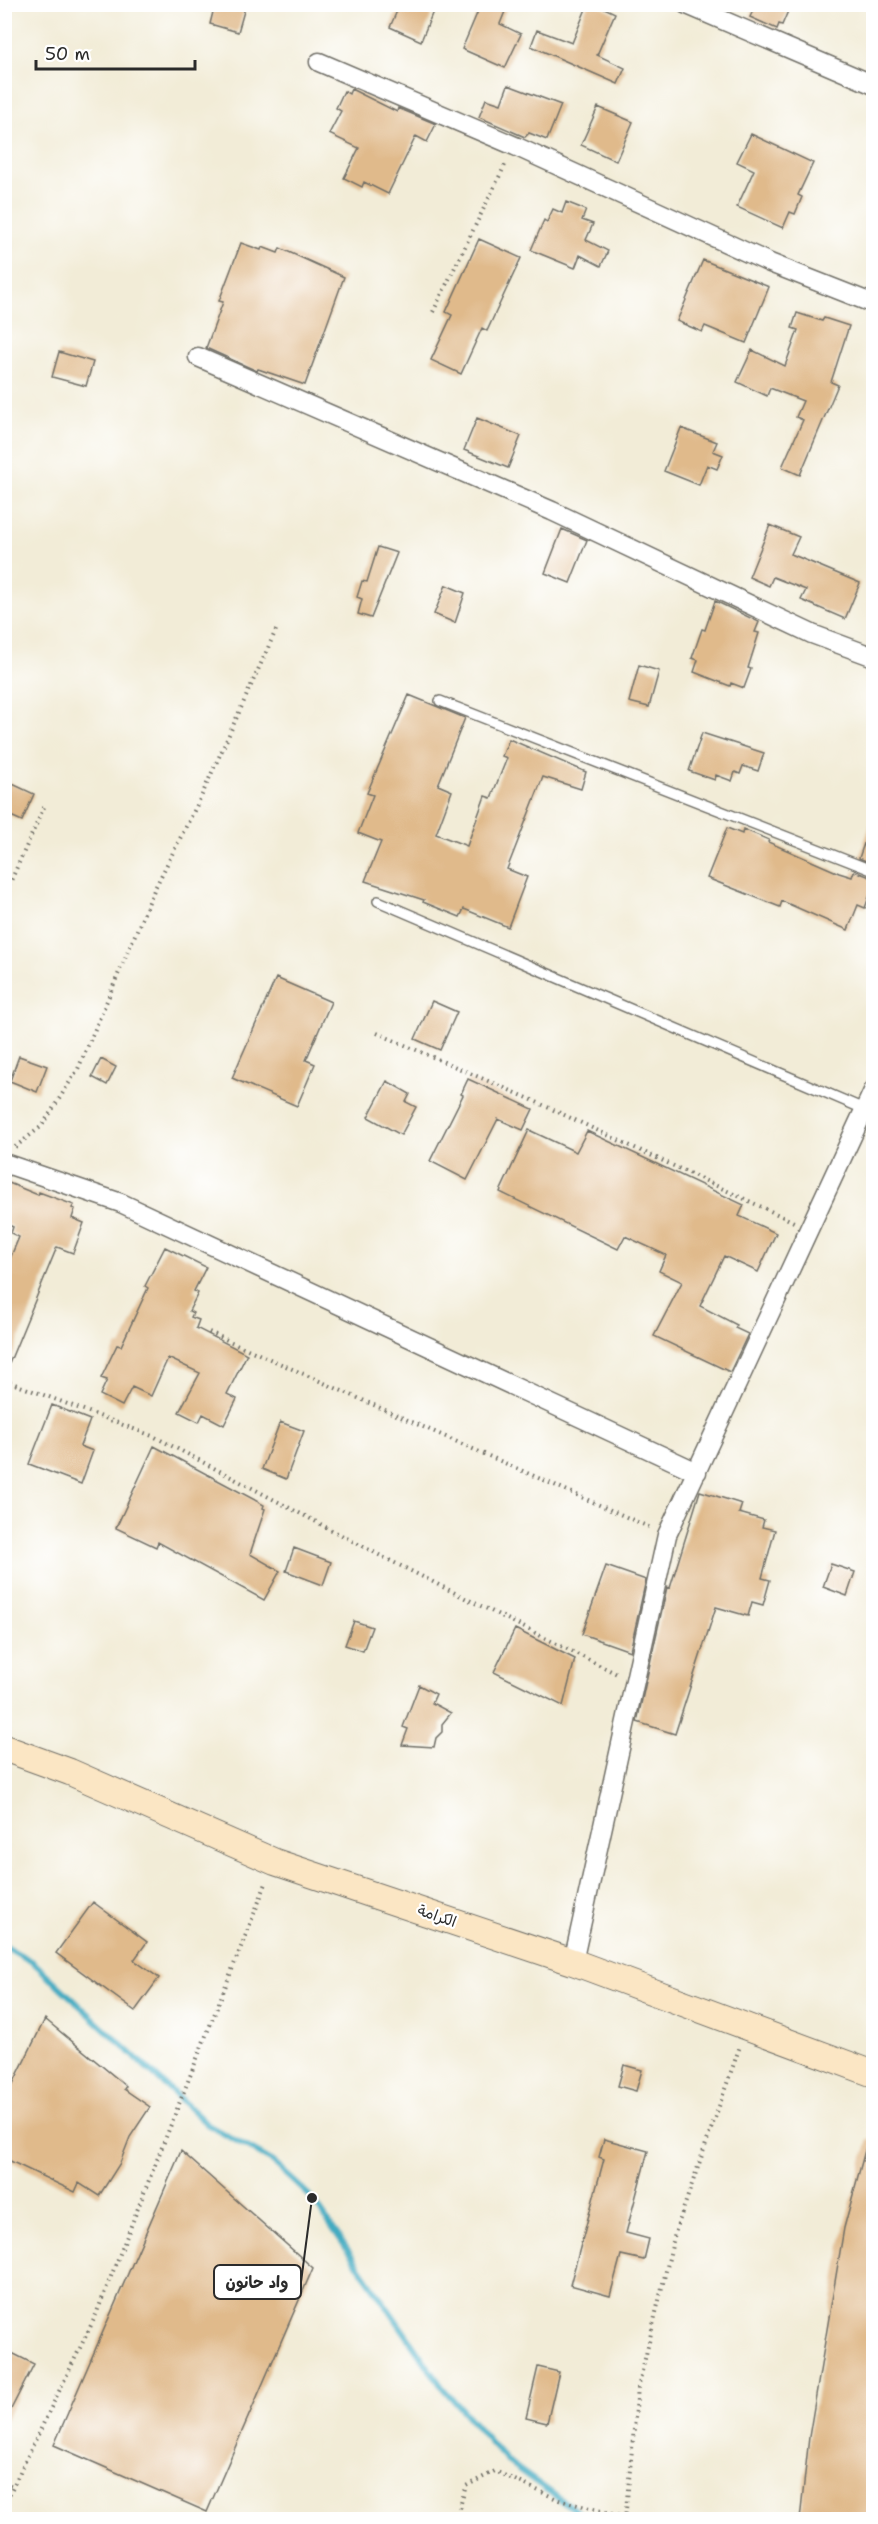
<svg xmlns="http://www.w3.org/2000/svg" width="878" height="2524" viewBox="0 0 878 2524" font-family="'Shantell Sans','Playpen Sans Arabic',sans-serif">
  <style>
    .lines { fill: none; stroke-linecap: round; stroke-linejoin: round }
    .stream { stroke: #42abc1; stroke-width: 6 }
    .building { fill: #e0ba8b }
    .lane-casing { stroke: #716f67; stroke-width: 12 }
    .street-casing { stroke: #716f67; stroke-width: 21 }
    .secondary-casing { stroke: #716f67; stroke-width: 28 }
    .path { stroke: #716f67; stroke-width: 4; stroke-dasharray: 1.5 4.5; stroke-linecap: butt }
    .lane { stroke: #fff; stroke-width: 9 }
    .street { stroke: #fff; stroke-width: 18 }
    .secondary { stroke: #fbe6c4; stroke-width: 26 }
    .labels { text-anchor: middle; dominant-baseline: central; stroke-width: 4.5; stroke-linejoin: round; paint-order: stroke }
    .street-label { font-size: 15px; fill: #2b2b2b; stroke: #fff }
    .leader { fill: none; stroke: #2b2b2b; stroke-width: 2 }
    .callout-dot { fill: #2b2b2b; stroke: #fff; stroke-width: 2 }
    .callout { fill: #fff; stroke: #2b2b2b; stroke-width: 2 }
    .callout-label { font-size: 16px; text-anchor: middle; font-weight: bold; fill: #2b2b2b }
  </style>
  <rect width="100%" height="100%" fill="#fff"/>
  <filter id="ink" filterUnits="userSpaceOnUse"><feTurbulence type="fractalNoise" baseFrequency=".0167" numOctaves="2"/><feDisplacementMap in="SourceGraphic" scale="12" xChannelSelector="R" yChannelSelector="G"/><feConvolveMatrix kernelMatrix="1 2 1 2 8 2 1 2 1" color-interpolation-filters="sRGB"/></filter>
  <filter id="wash" filterUnits="userSpaceOnUse"><feTurbulence type="fractalNoise" baseFrequency=".008" numOctaves="4" result="noise"/><feDisplacementMap in="SourceGraphic" scale="24" xChannelSelector="R" yChannelSelector="G"/><feGaussianBlur stdDeviation="1.35" result="paint"/><feColorMatrix in="noise" values="0 0 0 0 0 0 0 0 0 0 0 0 0 0 0 0 0 1.4 0 .05"/><feComposite in="paint" operator="in"/></filter>
  <g filter="url(#wash)">
    <rect width="100%" height="100%" fill="#f2ecd7"/>
    <g class="lines">
      <!-- stream -->
      <path class="stream" d="M 4,1946 L 33,1962 L 208,2125 L 272,2161 L 312,2198 L 442,2387 L 507,2461 L 589,2520"/>
    </g>
    <g id="blocks">
      <!-- building -->
      <path class="building" d="M 215,4 L 246,4 L 238,32 L 210,24 Z
        M 400,4 L 436,4 L 421,41 L 390,27 Z
        M 481,4 L 508,4 L 500,24 L 521,34 L 505,68 L 462,49 Z
        M 588,4 L 596,4 L 615,13 L 597,55 L 625,68 L 618,84 L 531,46 L 537,30 L 572,43 Z
        M 756,4 L 791,4 L 782,25 L 779,24 L 777,29 L 750,17 Z
        M 508,85 L 561,105 L 547,140 L 529,133 L 525,137 L 479,117 L 486,99 L 501,104 Z
        M 351,89 L 397,112 L 398,108 L 436,124 L 427,142 L 416,136 L 388,194 L 364,182 L 362,187 L 344,178 L 359,148 L 329,134 L 341,111 L 336,108 L 344,91 L 349,94 Z
        M 598,107 L 633,122 L 616,161 L 581,145 Z
        M 751,134 L 813,163 L 798,195 L 802,197 L 795,214 L 790,212 L 783,228 L 737,207 L 754,170 L 737,162 Z
        M 566,202 L 586,210 L 582,220 L 593,224 L 586,240 L 608,251 L 601,266 L 580,255 L 575,268 L 531,250 L 544,220 L 547,222 L 553,209 L 562,213 Z
        M 479,239 L 521,258 L 487,331 L 482,328 L 461,374 L 431,360 L 452,315 L 446,312 Z
        M 241,243 L 261,250 L 262,247 L 278,253 L 280,248 L 344,277 L 305,385 L 258,369 L 257,371 L 206,348 L 223,302 L 219,301 Z
        M 703,260 L 769,287 L 746,343 L 705,326 L 702,332 L 677,321 Z
        M 797,313 L 822,321 L 824,318 L 849,326 L 831,382 L 838,385 L 800,475 L 782,467 L 803,420 L 796,417 L 803,401 L 770,388 L 767,396 L 737,382 L 752,350 L 785,366 L 798,330 L 792,328 Z
        M 59,352 L 93,362 L 86,386 L 52,377 Z
        M 477,418 L 521,436 L 508,468 L 464,450 Z
        M 681,428 L 717,442 L 713,451 L 723,455 L 717,469 L 707,465 L 699,485 L 664,471 Z
        M 770,525 L 799,537 L 791,554 L 860,583 L 845,619 L 801,600 L 806,590 L 773,577 L 769,586 L 749,577 Z
        M 562,529 L 587,540 L 570,583 L 545,573 Z
        M 378,547 L 397,553 L 371,618 L 358,614 L 362,599 L 357,597 L 362,581 L 367,582 Z
        M 446,585 L 465,593 L 455,623 L 434,614 Z
        M 715,601 L 759,622 L 755,632 L 759,633 L 748,668 L 751,669 L 744,688 L 731,683 L 730,686 L 694,672 L 698,660 L 692,658 L 702,629 L 705,630 Z
        M 639,665 L 659,671 L 649,707 L 629,702 Z
        M 409,695 L 465,718 L 438,785 L 452,791 L 436,834 L 467,846 L 485,796 L 491,798 L 507,758 L 502,756 L 509,739 L 586,772 L 581,789 L 543,777 L 507,869 L 527,877 L 508,927 L 464,909 L 460,917 L 423,902 L 424,900 L 365,881 L 381,842 L 358,833 L 373,795 L 367,793 Z
        M 702,733 L 764,753 L 758,771 L 743,766 L 740,774 L 735,772 L 732,781 L 716,775 L 715,780 L 689,771 Z
        M 4,780 L 34,794 L 22,821 L 4,813 Z
        M 871,823 L 873,824 L 873,864 L 859,858 Z
        M 727,828 L 742,834 L 743,829 L 769,840 L 768,842 L 839,873 L 852,877 L 854,871 L 873,878 L 873,886 L 865,908 L 858,905 L 848,930 L 782,901 L 780,907 L 707,878 Z
        M 276,978 L 331,1002 L 306,1060 L 315,1064 L 297,1106 L 232,1078 Z
        M 432,1001 L 457,1012 L 440,1050 L 415,1039 Z
        M 19,1056 L 47,1066 L 37,1092 L 10,1081 Z
        M 101,1059 L 116,1067 L 107,1085 L 92,1077 Z
        M 468,1079 L 533,1109 L 523,1130 L 498,1119 L 467,1180 L 430,1161 L 463,1095 L 461,1094 Z
        M 387,1081 L 410,1094 L 406,1102 L 416,1107 L 401,1135 L 368,1117 Z
        M 529,1130 L 576,1152 L 587,1131 L 744,1205 L 739,1216 L 776,1233 L 758,1272 L 724,1256 L 700,1306 L 737,1325 L 735,1328 L 748,1334 L 730,1372 L 654,1336 L 682,1282 L 659,1271 L 666,1255 L 625,1236 L 618,1249 L 500,1192 Z
        M 4,1181 L 38,1195 L 39,1192 L 74,1205 L 72,1208 L 75,1209 L 72,1218 L 84,1223 L 73,1253 L 57,1247 L 4,1376 L 4,1311 L 10,1298 L 4,1295 L 4,1273 L 19,1237 L 11,1233 L 13,1227 L 4,1223 Z
        M 165,1247 L 206,1267 L 194,1291 L 198,1293 L 189,1311 L 193,1313 L 191,1317 L 199,1320 L 196,1328 L 247,1354 L 227,1394 L 237,1399 L 224,1425 L 203,1414 L 199,1422 L 179,1412 L 200,1373 L 168,1358 L 151,1396 L 132,1387 L 122,1406 L 100,1395 L 107,1380 L 101,1378 L 117,1345 L 121,1346 L 148,1288 L 145,1286 Z
        M 52,1405 L 90,1420 L 80,1446 L 93,1451 L 81,1484 L 29,1464 Z
        M 280,1422 L 304,1431 L 286,1479 L 262,1469 Z
        M 154,1446 L 264,1505 L 263,1508 L 265,1509 L 250,1554 L 280,1571 L 264,1600 L 158,1542 L 156,1547 L 116,1528 Z
        M 700,1491 L 742,1504 L 739,1513 L 764,1520 L 762,1527 L 775,1530 L 762,1578 L 770,1580 L 763,1605 L 752,1602 L 748,1616 L 716,1607 L 675,1734 L 637,1722 L 667,1587 L 670,1588 Z
        M 294,1548 L 331,1562 L 323,1585 L 286,1571 Z
        M 831,1564 L 855,1572 L 847,1596 L 823,1587 Z
        M 606,1566 L 646,1580 L 630,1651 L 582,1634 Z
        M 354,1621 L 372,1627 L 363,1651 L 345,1645 Z
        M 515,1629 L 575,1659 L 563,1706 L 494,1672 Z
        M 419,1685 L 436,1694 L 432,1703 L 451,1713 L 442,1724 L 442,1732 L 436,1738 L 434,1747 L 402,1745 L 408,1729 L 403,1727 Z
        M 93,1902 L 147,1942 L 134,1960 L 159,1978 L 135,2011 L 56,1953 Z
        M 45,2019 L 126,2086 L 124,2089 L 150,2107 L 130,2137 L 120,2163 L 99,2196 L 79,2183 L 75,2192 L 4,2158 L 4,2102 Z
        M 624,2065 L 642,2070 L 636,2091 L 618,2086 Z
        M 604,2139 L 648,2151 L 626,2233 L 649,2239 L 644,2260 L 621,2255 L 610,2296 L 570,2285 L 604,2159 L 599,2157 Z
        M 868,2139 L 873,2140 L 873,2520 L 800,2520 L 809,2437 L 844,2228 Z
        M 181,2151 L 313,2268 L 207,2512 L 54,2445 Z
        M 4,2349 L 34,2364 L 4,2423 Z
        M 538,2367 L 559,2372 L 547,2423 L 526,2418 Z"/>
    </g>
  </g>
  <g filter="url(#ink)">
    <use href="#blocks" fill-opacity="0" stroke="#716f67" stroke-width="1.5"/>
    <g class="lines">
      <!-- lane casing -->
      <g class="lane-casing">
        <path id="lane" d="M 440,701 L 874,871
          M 378,901 L 864,1109"/>
      </g>
      <!-- street casing -->
      <g class="street-casing">
        <path id="street" d="M 685,4 L 874,85
          M 319,62 L 515,146 L 770,263 L 874,304
          M 198,357 L 552,511 L 812,634 L 874,657
          M 4,1163 L 121,1203 L 697,1472
          M 573,1962 L 667,1535 L 874,1089"/>
      </g>
      <!-- secondary casing -->
      <g class="secondary-casing">
        <path id="secondary" d="M 4,1748 L 70,1772 L 275,1862 L 573,1962 L 874,2074"/>
      </g>
      <!-- path -->
      <path class="path" d="M 433,312 L 506,163
        M 4,896 L 45,805
        M 377,1033 L 530,1099 L 794,1222
        M 15,1147 L 42,1126 L 78,1069 L 154,890 L 201,797 L 276,630
        M 209,1332 L 649,1527
        M 4,1380 L 155,1437 L 381,1556 L 617,1674
        M 4,2482 L 12,2486
        M 4,2505 L 95,2317 L 267,1881
        M 456,2520 L 466,2486 L 495,2471 L 559,2500 L 624,2517
        M 625,2520 L 638,2388 L 675,2233 L 740,2046"/>
      <!-- lane -->
      <use href="#lane" class="lane"/>
      <!-- street -->
      <use href="#street" class="street"/>
      <!-- secondary -->
      <use href="#secondary" class="secondary"/>
    </g>
  </g>
  <g class="labels">
    <!-- street labels -->
    <g class="street-label">
      <text transform="translate(437 1916) rotate(19)">الكرامة</text>
    </g>
  </g>
  <!-- callouts -->
  <path class="leader" d="M312 2198L301 2282"/>
  <circle class="callout-dot" cx="312" cy="2198" r="6"/>
  <rect class="callout" x="214" y="2265" width="87" height="34" rx="6"/>
  <g class="callout-label">
    <text x="257" y="2288">واد حانون</text>
  </g>
  <!-- margin -->
  <rect width="878" height="2524" fill="none" stroke="#fff" stroke-width="24"/>
  <!-- scale -->
  <path d="M36 60v9h159v-9" fill="none" stroke="#2b2b2b" stroke-width="3"/>
  <text x="45" y="60" font-size="18" fill="#2b2b2b" stroke="#ffffff" stroke-width="4.5" paint-order="stroke">50 m</text>
</svg>
